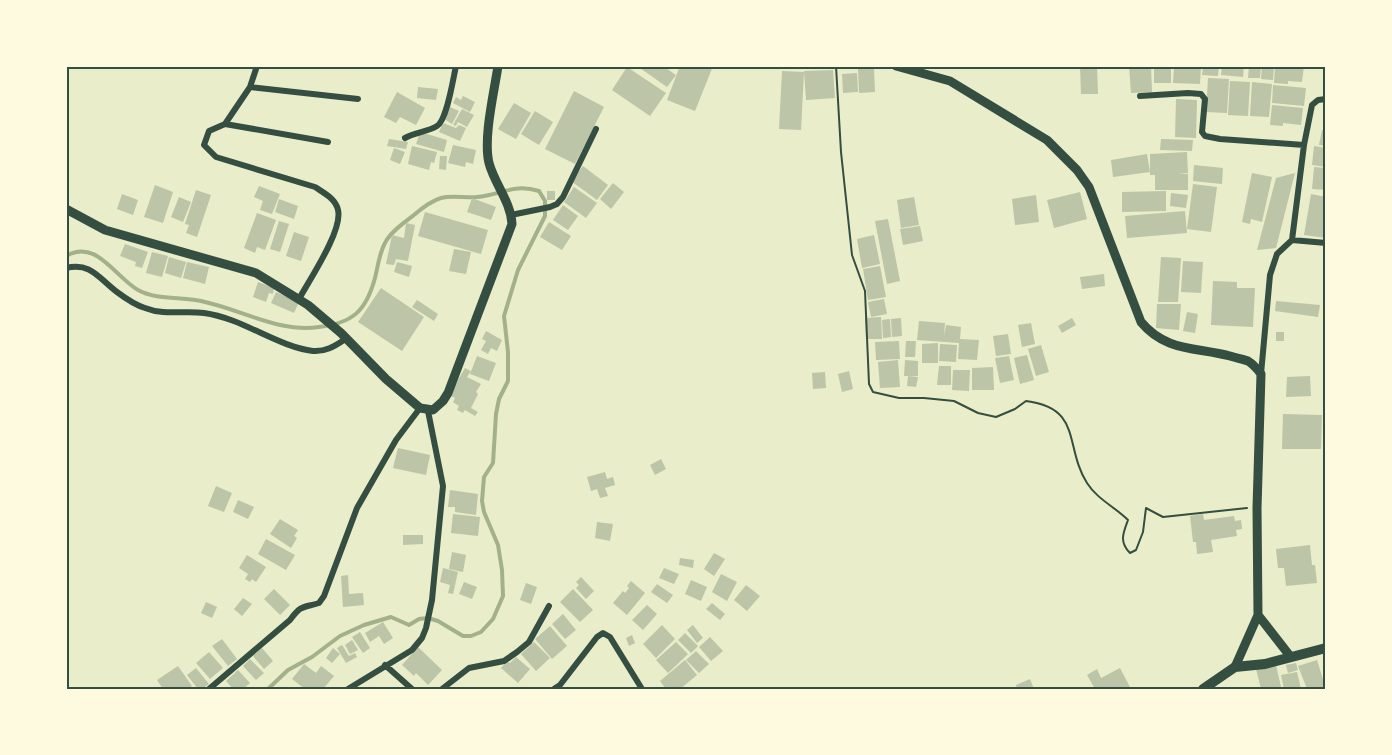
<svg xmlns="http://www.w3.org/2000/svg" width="1392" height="755" viewBox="0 0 1392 755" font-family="'Space Grotesk',sans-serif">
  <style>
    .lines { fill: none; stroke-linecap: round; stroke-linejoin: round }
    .stream { stroke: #a3b18a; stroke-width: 4 }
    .building { fill: #bcc5a7 }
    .path { stroke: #344e41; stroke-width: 2 }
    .minor { stroke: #344e41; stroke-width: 6 }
    .secondary { stroke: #344e41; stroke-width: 9 }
    .trunk { stroke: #344e41; stroke-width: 10 }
    .neatline { fill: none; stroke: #344e41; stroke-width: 2 }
  </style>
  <rect width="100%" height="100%" fill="#e9edc9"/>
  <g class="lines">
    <!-- stream -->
    <path class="stream" d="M 66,256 C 96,238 115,277 138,290 C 158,301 183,296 205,302 C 242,310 280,333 319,327 C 353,323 366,311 375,278 C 378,266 379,254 385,243 C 390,232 405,222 414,215 C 422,208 431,201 441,198 C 452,195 465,198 477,197 C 501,195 514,183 539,191 L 545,201 L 545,216 L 518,270 L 504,316 L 508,352 L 508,381 L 499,399 L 496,414 L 493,463 L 484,477 L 482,501 L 484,512 L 498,545 L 502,570 L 503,596 L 493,619 L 481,632 L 471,636 L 463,636 L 438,621 L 428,618 L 419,619 L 409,625 L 391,617 L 364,625 L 340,636 L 312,657 L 288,670 L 268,689"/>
  </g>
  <!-- building -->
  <path class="building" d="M 637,66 L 663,66 L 676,75 L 667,87 Z
    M 680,66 L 713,66 L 695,111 L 667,100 Z
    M 1080,66 L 1097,66 L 1098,94 L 1081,94 Z
    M 1129,66 L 1151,66 L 1152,92 L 1131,93 Z
    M 1154,66 L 1171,66 L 1171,83 L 1154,83 Z
    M 1174,66 L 1201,66 L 1200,84 L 1173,83 Z
    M 1203,66 L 1219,66 L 1218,76 L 1202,75 Z
    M 1222,66 L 1244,66 L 1243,77 L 1221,75 Z
    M 1249,66 L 1261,66 L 1260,78 L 1248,78 Z
    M 1262,66 L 1274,66 L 1273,80 L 1261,79 Z
    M 1275,66 L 1304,66 L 1302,82 L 1288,81 L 1288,84 L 1274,83 Z
    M 627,67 L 666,93 L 650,116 L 612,90 Z
    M 874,68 L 875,92 L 859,93 L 858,69 Z
    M 833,70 L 835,98 L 806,100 L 804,71 Z
    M 782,71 L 804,72 L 801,130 L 779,129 Z
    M 857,73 L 858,92 L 843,93 L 842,74 Z
    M 1208,78 L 1229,79 L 1227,113 L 1206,112 Z
    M 1230,81 L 1250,82 L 1248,116 L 1228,115 Z
    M 1252,82 L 1272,84 L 1269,117 L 1250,116 Z
    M 1273,85 L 1306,88 L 1304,106 L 1272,103 Z
    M 418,87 L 438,89 L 436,100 L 417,98 Z
    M 574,91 L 604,107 L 575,164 L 545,149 Z
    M 397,92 L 425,108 L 416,125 L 400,117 L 396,123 L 384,117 Z
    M 463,96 L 475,102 L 470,112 L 453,103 L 456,97 L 461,100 Z
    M 1176,99 L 1197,100 L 1196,138 L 1175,137 Z
    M 514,103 L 531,113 L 516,139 L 498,129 Z
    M 1272,105 L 1303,108 L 1301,125 L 1283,123 L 1283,126 L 1270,125 Z
    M 450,107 L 459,111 L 452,124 L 444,119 Z
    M 462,109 L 474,115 L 467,127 L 458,122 L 456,126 L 453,125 Z
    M 535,111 L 553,122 L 539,145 L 521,134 Z
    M 443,123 L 456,128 L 459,125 L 466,128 L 460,141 L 439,132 Z
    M 1322,130 L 1326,130 L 1326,146 L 1319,145 Z
    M 420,132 L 447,140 L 444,152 L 416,144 Z
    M 389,139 L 408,142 L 406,149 L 387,146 Z
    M 1161,139 L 1193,140 L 1192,151 L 1160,150 Z
    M 453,145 L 476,150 L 473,164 L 466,162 L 465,167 L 448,163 Z
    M 412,146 L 437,152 L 434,163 L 431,162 L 429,170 L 408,164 Z
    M 1314,146 L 1326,148 L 1326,167 L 1312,165 Z
    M 394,148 L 405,152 L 400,164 L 390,160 Z
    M 1187,152 L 1188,173 L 1178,174 L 1188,174 L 1188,190 L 1155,190 L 1155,175 L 1150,175 L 1150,154 Z
    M 1147,154 L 1150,172 L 1113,177 L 1111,160 Z
    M 440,156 L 447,156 L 446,170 L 439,169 Z
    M 1194,165 L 1223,168 L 1222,184 L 1193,181 Z
    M 583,166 L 608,185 L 597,200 L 571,181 Z
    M 1314,167 L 1326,168 L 1326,190 L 1312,189 Z
    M 1252,173 L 1272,177 L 1262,222 L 1251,219 L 1250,224 L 1242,222 Z
    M 1295,173 L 1276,248 L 1257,250 L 1276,178 Z
    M 613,183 L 624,192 L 611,209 L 600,199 Z
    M 1193,184 L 1217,187 L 1211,232 L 1187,229 Z
    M 155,185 L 173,192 L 163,223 L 144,217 Z
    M 259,186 L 280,194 L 272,214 L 260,210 L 263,201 L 254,197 Z
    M 574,187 L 597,203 L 586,218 L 564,202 Z
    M 196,190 L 211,195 L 197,237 L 186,233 L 189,225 L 185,224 Z
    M 547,191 L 555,191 L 555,200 L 547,200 Z
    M 1166,191 L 1166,211 L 1122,212 L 1122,192 Z
    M 1080,192 L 1087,219 L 1054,228 L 1047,200 Z
    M 1171,193 L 1188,195 L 1186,208 L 1170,206 Z
    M 122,194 L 138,200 L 133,215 L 117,209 Z
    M 1311,194 L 1326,197 L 1326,238 L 1304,235 Z
    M 1036,195 L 1039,222 L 1015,225 L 1012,199 Z
    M 179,197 L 191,202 L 183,222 L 171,217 Z
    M 914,197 L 919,225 L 901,228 L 897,200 Z
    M 472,198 L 496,207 L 491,220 L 467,212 Z
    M 279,199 L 298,206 L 294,219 L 275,212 Z
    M 563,205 L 578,216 L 568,230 L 553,220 Z
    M 1185,211 L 1187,233 L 1127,238 L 1125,216 Z
    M 425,212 L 488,230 L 481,254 L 418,236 Z
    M 257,213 L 276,220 L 265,250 L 257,247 L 255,253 L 244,248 Z
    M 888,219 L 900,281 L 887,284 L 875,221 Z
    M 279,221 L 289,224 L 280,252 L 270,249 Z
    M 549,222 L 571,236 L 562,250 L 540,237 Z
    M 406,223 L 415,225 L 408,261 L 396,259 L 394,265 L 386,264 L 392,235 L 404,238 Z
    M 920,226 L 923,241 L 903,245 L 900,229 Z
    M 294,232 L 309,237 L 301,261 L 286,256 Z
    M 874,235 L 880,264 L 862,268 L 857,239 Z
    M 125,244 L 148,252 L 142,268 L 135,266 L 136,262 L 120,256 Z
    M 454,249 L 471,252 L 466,274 L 449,271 Z
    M 152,252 L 168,256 L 162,277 L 146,273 Z
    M 169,257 L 186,262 L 181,278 L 165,273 Z
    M 1161,257 L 1181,258 L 1178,302 L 1158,302 Z
    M 1183,261 L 1203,262 L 1201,293 L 1181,292 Z
    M 187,262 L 209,267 L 205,284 L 183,278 Z
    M 397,262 L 412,266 L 409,277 L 394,272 Z
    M 880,266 L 886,297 L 868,300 L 863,269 Z
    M 1104,274 L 1105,286 L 1082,289 L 1080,277 Z
    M 1213,281 L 1237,282 L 1237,288 L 1255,288 L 1253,327 L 1211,325 Z
    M 258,282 L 274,288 L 273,294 L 269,293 L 266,302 L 253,297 Z
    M 381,288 L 424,317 L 402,351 L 358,322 Z
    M 276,292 L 299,302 L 294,313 L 271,303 Z
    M 884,299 L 887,314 L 871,317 L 868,302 Z
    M 417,300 L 438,314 L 434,321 L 412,307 Z
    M 1276,301 L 1320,305 L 1318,317 L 1275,311 Z
    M 1157,304 L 1181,304 L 1179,330 L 1156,328 Z
    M 1187,312 L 1198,314 L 1195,333 L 1183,331 Z
    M 881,317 L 882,339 L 866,339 L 865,318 Z
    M 901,318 L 902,336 L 892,337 L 891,319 Z
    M 1072,318 L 1076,325 L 1062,333 L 1058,326 Z
    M 890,319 L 891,337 L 883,338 L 882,320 Z
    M 919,321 L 945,323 L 944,336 L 946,325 L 961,327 L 960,339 L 979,340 L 977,360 L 958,359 L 959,343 L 917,340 Z
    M 1031,323 L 1035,344 L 1022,347 L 1018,325 Z
    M 486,331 L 502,340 L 497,351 L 491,348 L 488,354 L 481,350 L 486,341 L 482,339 Z
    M 1276,332 L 1284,332 L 1284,341 L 1276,341 Z
    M 1008,334 L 1011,354 L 996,356 L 993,336 Z
    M 899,341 L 900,359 L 876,360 L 875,342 Z
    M 906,341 L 916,341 L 915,357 L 905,357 Z
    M 938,343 L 938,363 L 922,363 L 922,344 Z
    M 940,344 L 957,345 L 956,362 L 939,361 Z
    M 1041,345 L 1049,372 L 1036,376 L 1028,349 Z
    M 1027,355 L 1034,380 L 1020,384 L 1014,358 Z
    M 477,356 L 496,363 L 489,381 L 470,374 Z
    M 1009,356 L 1014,380 L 1000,383 L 995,358 Z
    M 898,360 L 900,387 L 880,388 L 878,362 Z
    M 905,360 L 918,361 L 918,376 L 904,376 Z
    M 939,366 L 951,366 L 951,385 L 937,385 Z
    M 993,367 L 994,390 L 972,390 L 972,368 Z
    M 465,368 L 471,371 L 467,377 L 481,384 L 476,392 L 478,394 L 471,408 L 478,412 L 475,416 L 465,410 L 463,413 L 457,410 L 459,406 L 453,402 L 455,398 L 449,395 Z
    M 953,370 L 970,370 L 969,391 L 952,390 Z
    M 849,371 L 853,389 L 842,392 L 838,374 Z
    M 825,372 L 826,388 L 813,389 L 812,373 Z
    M 908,376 L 918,377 L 916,387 L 907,386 Z
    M 1310,376 L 1311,396 L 1286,397 L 1287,377 Z
    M 1283,414 L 1322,415 L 1321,449 L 1282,449 Z
    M 398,448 L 430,455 L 426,475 L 393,468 Z
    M 661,459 L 666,469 L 655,475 L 650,465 Z
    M 605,472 L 607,479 L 613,477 L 615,485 L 605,488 L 608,496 L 600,498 L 597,489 L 591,491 L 587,477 Z
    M 216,486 L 232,493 L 224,512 L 208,506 Z
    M 450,490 L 478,494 L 476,515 L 455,512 L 455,507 L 448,507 Z
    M 238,500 L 254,507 L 248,519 L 233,512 Z
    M 453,514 L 480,517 L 478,536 L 451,533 Z
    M 1203,514 L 1204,520 L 1234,516 L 1235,521 L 1241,520 L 1242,529 L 1236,530 L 1237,536 L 1211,540 L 1213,552 L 1197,554 L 1196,542 L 1193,542 L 1190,516 Z
    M 280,519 L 298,530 L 294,536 L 297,538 L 291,548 L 270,534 Z
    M 597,522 L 613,524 L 610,541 L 595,538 Z
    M 403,535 L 423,535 L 423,544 L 403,545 Z
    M 266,539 L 295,555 L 286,570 L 258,554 Z
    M 1310,545 L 1312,565 L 1315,565 L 1317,583 L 1286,586 L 1284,568 L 1278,568 L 1276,549 Z
    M 452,552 L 466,555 L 463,572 L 449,569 Z
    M 714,553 L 725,559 L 714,576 L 704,569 Z
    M 247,555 L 266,567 L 256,582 L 252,579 L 250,582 L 245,579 L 248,574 L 239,568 Z
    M 680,558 L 694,560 L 693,568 L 679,565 Z
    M 443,568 L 458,572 L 453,594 L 448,593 L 450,585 L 440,582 Z
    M 664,568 L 679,574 L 674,584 L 659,578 Z
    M 721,574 L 737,582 L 727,601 L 712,592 Z
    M 348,575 L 349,594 L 363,593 L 364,605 L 343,607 L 341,576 Z
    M 581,577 L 594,591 L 586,599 L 576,588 L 579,585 L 576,582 Z
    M 691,580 L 707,587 L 701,601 L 685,594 Z
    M 631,581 L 645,593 L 627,615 L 613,603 L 623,591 L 625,593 L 629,588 L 627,586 Z
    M 464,582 L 477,587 L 472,599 L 459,594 Z
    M 526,583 L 537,587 L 531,604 L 520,600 Z
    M 657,584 L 673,595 L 667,603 L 651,592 Z
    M 746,585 L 760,596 L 747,611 L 734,600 Z
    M 274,589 L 290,605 L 280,615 L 264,599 Z
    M 573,589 L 593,610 L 580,622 L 560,602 Z
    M 243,598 L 252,604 L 242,616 L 234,609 Z
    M 206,602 L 217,607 L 212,618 L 201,613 Z
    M 712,603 L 725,614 L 720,620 L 706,609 Z
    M 647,605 L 657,614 L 643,630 L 632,620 Z
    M 563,614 L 576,630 L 565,639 L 552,624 Z
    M 383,622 L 393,638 L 384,644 L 379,636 L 370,642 L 365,633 Z
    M 662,625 L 675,639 L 656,658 L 643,644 Z
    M 693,625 L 703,638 L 697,643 L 687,630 Z
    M 550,626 L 567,646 L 552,659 L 535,639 Z
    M 360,632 L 370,648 L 363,653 L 352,637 Z
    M 685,633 L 698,646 L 691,653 L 678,640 Z
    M 632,635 L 635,643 L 629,646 L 626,638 Z
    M 710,637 L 723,651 L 711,661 L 699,647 Z
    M 222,639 L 237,659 L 228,666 L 212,646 Z
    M 352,640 L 358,650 L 350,654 L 345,645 Z
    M 534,642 L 550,658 L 536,671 L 521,654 Z
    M 676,642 L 688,654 L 684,658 L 682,656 L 684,658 L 668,673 L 656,660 Z
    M 342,645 L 349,656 L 355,653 L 357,657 L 346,663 L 337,648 Z
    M 418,647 L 442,670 L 428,685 L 416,673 L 414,676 L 402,665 Z
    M 262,648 L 273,661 L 264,669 L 253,656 Z
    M 333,648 L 340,654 L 332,663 L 326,658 Z
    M 696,651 L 709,664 L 699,673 L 686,660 Z
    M 209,652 L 223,668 L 210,679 L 196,663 Z
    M 516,657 L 530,669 L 518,683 L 501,668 L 507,661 L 510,663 Z
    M 250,659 L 264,673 L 256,680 L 243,666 Z
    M 685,660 L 697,675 L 680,689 L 666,689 L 660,681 Z
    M 1317,660 L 1326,689 L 1307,689 L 1298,666 Z
    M 1296,663 L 1298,670 L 1288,673 L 1286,665 Z
    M 304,664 L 316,673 L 321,666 L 334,676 L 323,689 L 305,689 L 292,679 Z
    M 1276,665 L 1281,687 L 1276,689 L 1261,689 L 1256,669 Z
    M 178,666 L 192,686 L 188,689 L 163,689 L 157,680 Z
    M 196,668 L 209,684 L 202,689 L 198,689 L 187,675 Z
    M 1120,668 L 1131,689 L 1095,689 L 1087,675 L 1097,669 L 1101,678 Z
    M 238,670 L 250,683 L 243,689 L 233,689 L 226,681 Z
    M 1297,672 L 1301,689 L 1284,689 L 1281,675 Z
    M 1030,679 L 1034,689 L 1017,689 L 1016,685 Z"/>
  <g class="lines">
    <!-- path -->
    <path class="path" d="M 836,66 L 841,152 L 852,255 L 865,291 L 869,384 L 873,392 L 899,398 L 924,398 L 954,401 L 978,413 L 996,417 L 1015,409 L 1026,401 C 1083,408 1064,447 1087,483 C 1097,499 1115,507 1128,520 C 1123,533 1119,542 1130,553 L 1136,550 L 1143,532 L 1146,508 L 1163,517 L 1247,508"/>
    <!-- minor -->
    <path class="minor" d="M 257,66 L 250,87 L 225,124 L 209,131 L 204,145 L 216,157 L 315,187 C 324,193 336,199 338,210 C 343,230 310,279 299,299
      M 250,87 L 358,99
      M 1140,96 L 1188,93 L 1201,94 L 1205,99 L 1202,132 L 1205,136 L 1220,139 L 1304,145
      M 225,124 L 328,142
      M 405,138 C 416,132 427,132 437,126 C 447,120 453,79 456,66
      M 511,215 L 550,207 L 557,204 L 563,197 L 596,129
      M 1292,240 L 1304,145 L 1312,105 L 1318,100 L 1326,99
      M 66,268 C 92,262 99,279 117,292 C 125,298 135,305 145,308 C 165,316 184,310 204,313 C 242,318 278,347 313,351 C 327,352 336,345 347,338
      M 1261,374 L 1270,275 L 1277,254 L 1292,240 L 1326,243
      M 385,665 L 412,689
      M 209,689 L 290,620 C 302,604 303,608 319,603 L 324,596 L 357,508 L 396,440 L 420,408
      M 348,689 L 412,650 L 422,638 L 426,628 L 432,600 L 443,486 L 428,411
      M 442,689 L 469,668 L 504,661 L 517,652 L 529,642 L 549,606
      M 554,689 L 560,685 L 597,637 L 603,633 L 610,637 L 642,689"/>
    <!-- secondary -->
    <path class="secondary" d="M 896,66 L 950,81 L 1047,140 L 1077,170 L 1089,187 L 1141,322 C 1166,352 1196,347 1230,356 C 1236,358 1243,359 1248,361 C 1253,364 1258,370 1261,374 L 1257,508 L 1258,615 L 1235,667
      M 66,209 L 105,230 L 256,273 L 308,305 L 341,333 L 386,379 L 420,408 L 433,410 L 443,401 L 448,393 L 512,224 C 511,202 495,185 489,163 C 483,138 494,93 498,66
      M 1258,615 L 1290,656"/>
    <!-- trunk -->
    <path class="trunk" d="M 1203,689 L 1235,667 L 1265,664 L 1326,648"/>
  </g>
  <!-- border -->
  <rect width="1392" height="755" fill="none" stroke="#fefae0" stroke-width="135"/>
  <rect x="68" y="68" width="1256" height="620" class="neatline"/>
</svg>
